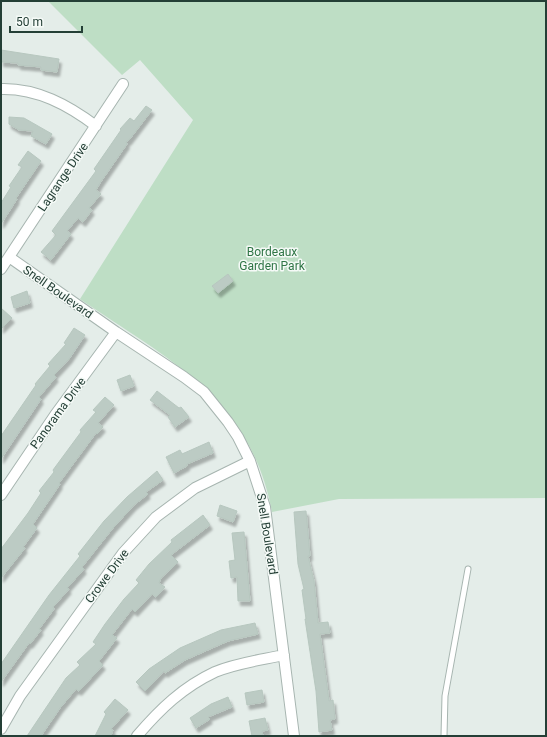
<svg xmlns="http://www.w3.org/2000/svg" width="547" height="737" viewBox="0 0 547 737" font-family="Roboto,sans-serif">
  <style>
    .green { fill: #bedec5 }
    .building { fill: #bccbc4; stroke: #b7c7bf; filter: url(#shadow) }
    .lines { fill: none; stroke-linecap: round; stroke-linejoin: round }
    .lane-casing { stroke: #a7b5b0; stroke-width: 7 }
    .street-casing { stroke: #a7b5b0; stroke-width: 12 }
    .lane { stroke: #fff; stroke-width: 5 }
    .street { stroke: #fff; stroke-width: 10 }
    .labels { text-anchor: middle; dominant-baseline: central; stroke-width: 3; stroke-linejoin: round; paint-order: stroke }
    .street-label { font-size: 12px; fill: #243f36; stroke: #f5faf7 }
    .park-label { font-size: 12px; fill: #2f7546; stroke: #f5faf7 }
  </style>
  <defs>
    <filter id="shadow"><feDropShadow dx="2.5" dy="4.5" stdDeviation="1" flood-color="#0004"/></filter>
  </defs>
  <rect width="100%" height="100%" fill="#e4ede9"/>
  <!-- green -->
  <path class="green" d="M 48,1 L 546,1 L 546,498 L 339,499 L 272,512 C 250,396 168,360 80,299 L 193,120 L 140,60 L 122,75 Z"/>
  <!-- building -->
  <path class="building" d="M 1,50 L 59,59 L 57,72 L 41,70 L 41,67 L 18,65 L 18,63 L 1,62 Z
    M 146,106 L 152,110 L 129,140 L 126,142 L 127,144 L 100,183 L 96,190 L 101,194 L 89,208 L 92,210 L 83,222 L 78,218 L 67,231 L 71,234 L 51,260 L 41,252 L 56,235 L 52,231 L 96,171 L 94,169 L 121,130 L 120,129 L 130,118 L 134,121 Z
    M 9,117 L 24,118 L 52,134 L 46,144 L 31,136 L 33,131 L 19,130 L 9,124 Z
    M 28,151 L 41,161 L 16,198 L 17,199 L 1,224 L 1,203 L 11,187 L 9,186 L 22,167 L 18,165 Z
    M 228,274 L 233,281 L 218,293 L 212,286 Z
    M 27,291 L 30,303 L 14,308 L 11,297 Z
    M 1,308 L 12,318 L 1,329 Z
    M 74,328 L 85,335 L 69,359 L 54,375 L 56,377 L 39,397 L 41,399 L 1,459 L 1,436 L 36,385 L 35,384 L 50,366 L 48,364 L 66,344 L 64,343 Z
    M 130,375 L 134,386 L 121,391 L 117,380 Z
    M 157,391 L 179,408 L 181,407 L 189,417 L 175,427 L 168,417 L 170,415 L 150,400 Z
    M 105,397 L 114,405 L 98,423 L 103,427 L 97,434 L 96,433 L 59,483 L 60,484 L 33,524 L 37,528 L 23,547 L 25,548 L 1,578 L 1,549 L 28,513 L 41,493 L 39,491 L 54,472 L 53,470 L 81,432 L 80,430 L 96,412 L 93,410 Z
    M 209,442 L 213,453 L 187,464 L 187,466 L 174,473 L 166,457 L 180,450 L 182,454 Z
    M 157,471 L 163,480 L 146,492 L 148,494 L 134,505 L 113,528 L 82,567 L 84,569 L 67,588 L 69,589 L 53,607 L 54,609 L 39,629 L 41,630 L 30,644 L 29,643 L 1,682 L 1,664 L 49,595 L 80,556 L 78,554 L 104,521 L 127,497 Z
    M 220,505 L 237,511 L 233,522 L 217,516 Z
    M 306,511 L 310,556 L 308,556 L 314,581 L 318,623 L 328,622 L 330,633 L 320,634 L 329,701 L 333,700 L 335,719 L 330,720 L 332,730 L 319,732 L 316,691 L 305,619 L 306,619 L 302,590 L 304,589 L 298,564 L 294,512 Z
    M 203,515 L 210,525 L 171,555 L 178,562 L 161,578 L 159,583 L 165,587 L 156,597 L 152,594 L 135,612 L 132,609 L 112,635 L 117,638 L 99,661 L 103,665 L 79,691 L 76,689 L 60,708 L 41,736 L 27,736 L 66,678 L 80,665 L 77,662 L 96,644 L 93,642 L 105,624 L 124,599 L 139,583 L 136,580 L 149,564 L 172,542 L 171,540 Z
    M 244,532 L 250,601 L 238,601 L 237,577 L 231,578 L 229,561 L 235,560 L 232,533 Z
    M 255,623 L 258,634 L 228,641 L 185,660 L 165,673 L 164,671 L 145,691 L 136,682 L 149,669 L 180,648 L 221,630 Z
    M 262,690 L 264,702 L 247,705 L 245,693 Z
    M 228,697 L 232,707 L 208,717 L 210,719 L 196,728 L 190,718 L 211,704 Z
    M 115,699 L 128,710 L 111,729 L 113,730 L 111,736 L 95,736 L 106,714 L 104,712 Z
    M 265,718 L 268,730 L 262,731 L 263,736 L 252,736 L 249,721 Z"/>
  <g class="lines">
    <!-- lane casing -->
    <g class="lane-casing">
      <path id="lane" d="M 444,736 L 445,696 L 468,569"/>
    </g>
    <!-- street casing -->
    <g class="street-casing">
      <path id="street" d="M 1,89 C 37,88 68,105 96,126
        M 9,257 L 116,332 L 184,377 L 204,392 L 228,422 L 238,437 L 250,461 L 265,507 L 294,736
        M 1,269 L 123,84
        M 1,495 L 55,415 L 116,332
        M 1,729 L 20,696 L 123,553 L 156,517 L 195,488 L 250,461
        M 137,736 C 160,709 183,687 215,672 C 236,663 261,660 284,655"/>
    </g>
    <!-- lane -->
    <use href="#lane" class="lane"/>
    <!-- street -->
    <use href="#street" class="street"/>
  </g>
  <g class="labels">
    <!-- street labels -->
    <g class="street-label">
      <text transform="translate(63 177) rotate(-56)">Lagrange Drive</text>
      <text transform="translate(58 292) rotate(35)">Snell Boulevard</text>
      <text transform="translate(58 413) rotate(-54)">Panorama Drive</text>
      <text transform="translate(267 534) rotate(81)">Snell Boulevard</text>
      <text transform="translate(107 576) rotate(-53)">Crowe Drive</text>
    </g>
    <!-- park labels -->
    <g class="park-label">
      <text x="272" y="252">Bordeaux<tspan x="272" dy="14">Garden Park</tspan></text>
    </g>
  </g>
  <!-- border -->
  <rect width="547" height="737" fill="none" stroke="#243f36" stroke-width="4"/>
  <!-- scale -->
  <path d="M10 26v6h72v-6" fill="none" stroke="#243f36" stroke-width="2"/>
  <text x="16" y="26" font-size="12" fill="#243f36" stroke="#f5faf7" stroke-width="3" paint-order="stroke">50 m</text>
</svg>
